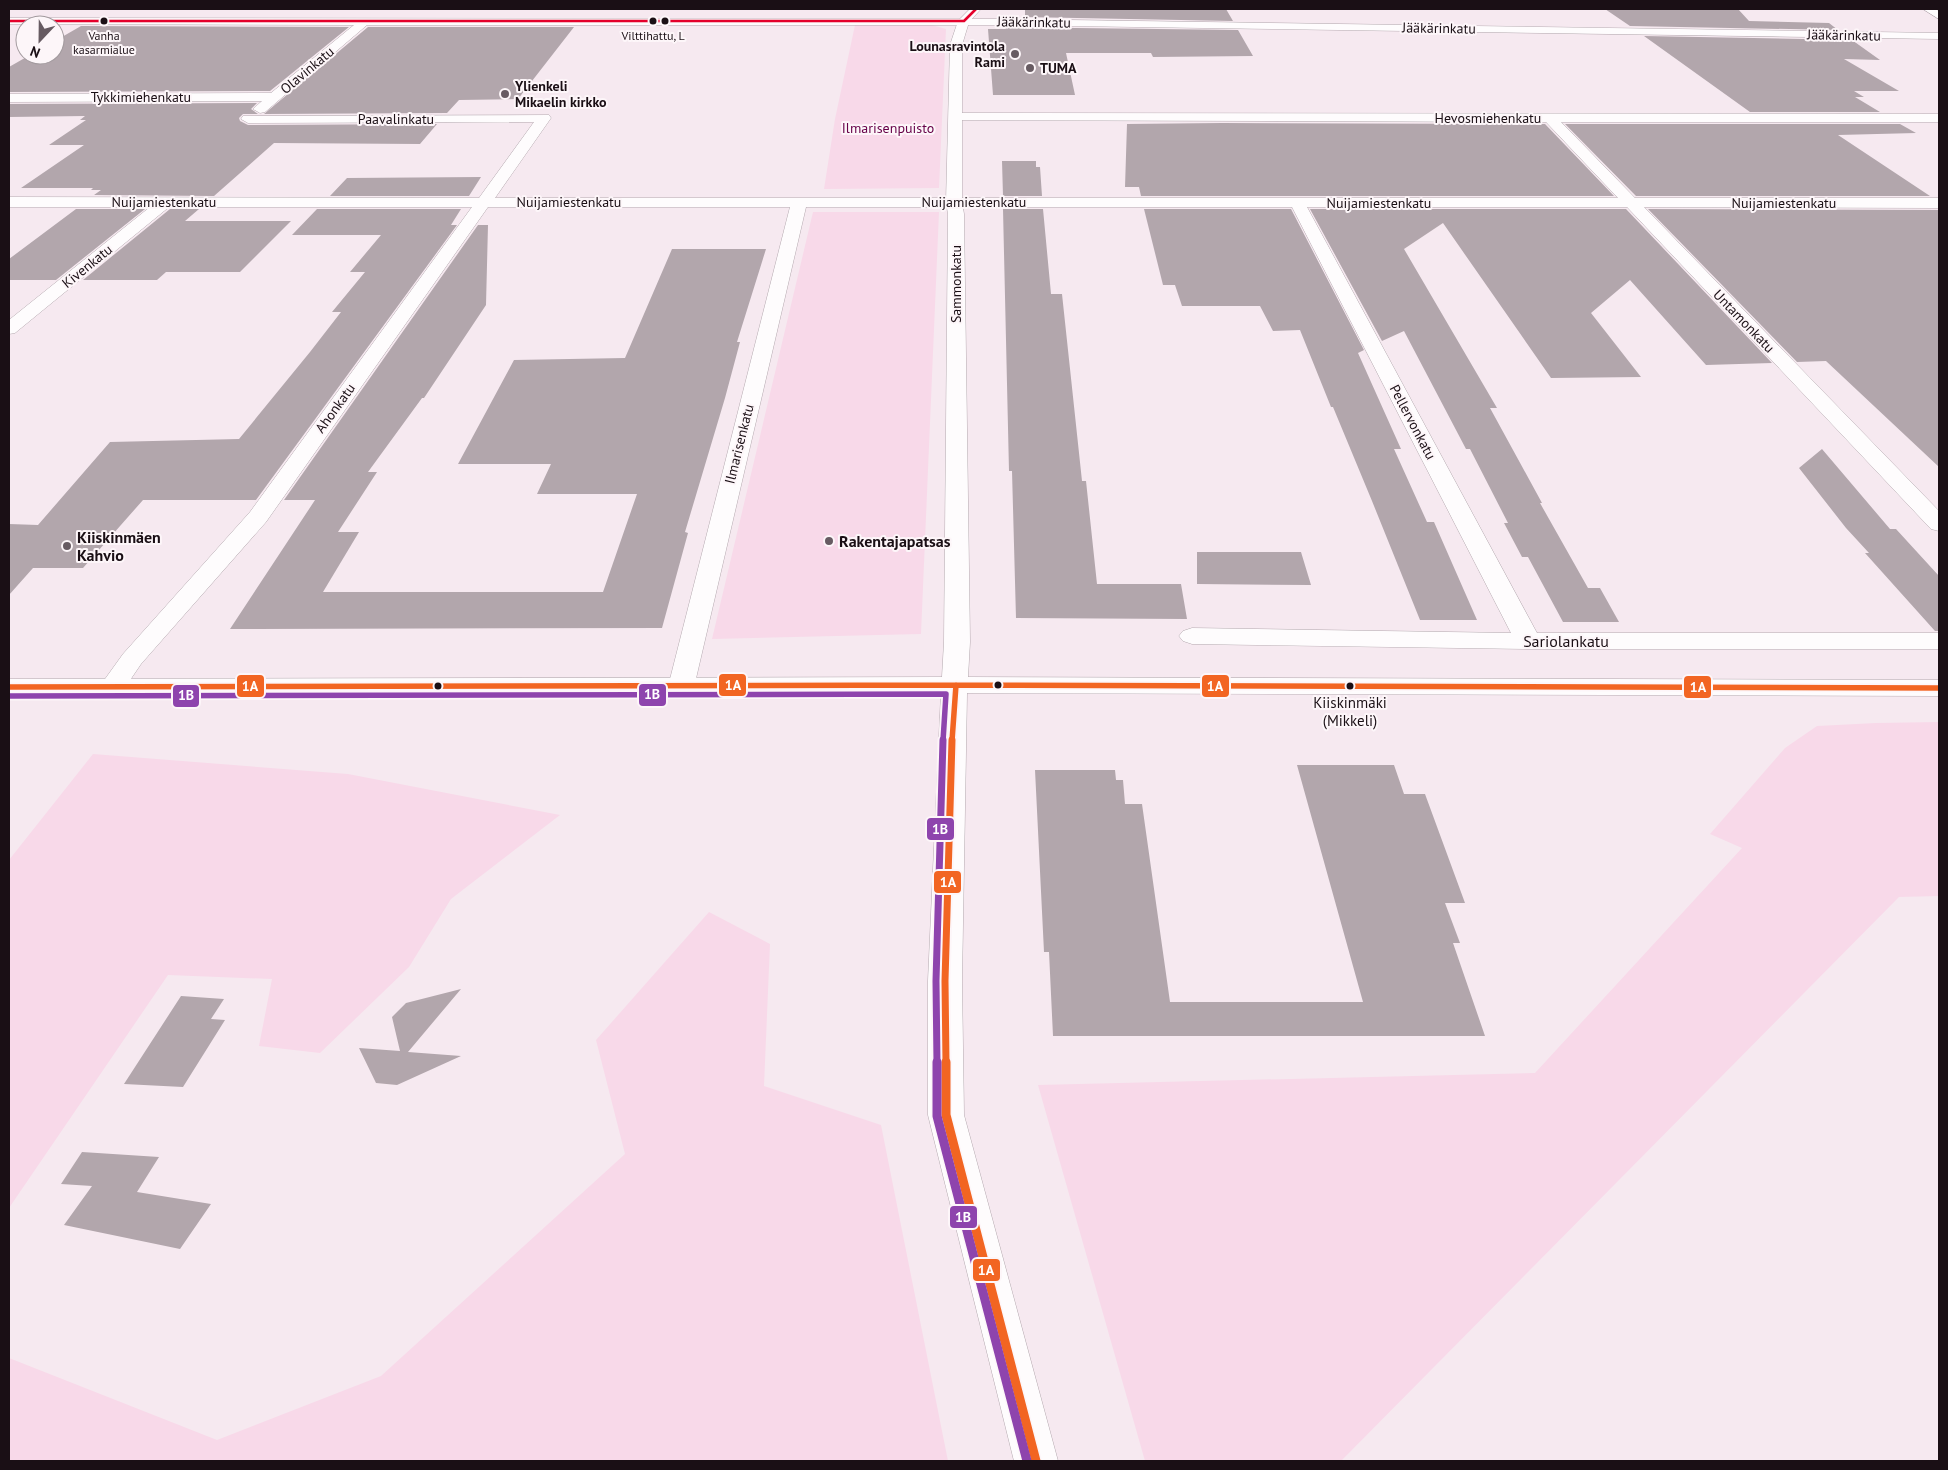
<svg xmlns="http://www.w3.org/2000/svg" width="1948" height="1470" viewBox="0 0 1948 1470" font-family="'PT Sans',sans-serif">
  <style>
    .green { fill: #f8d9e9 }
    .building { fill: #b2a6ac }
    .lines { fill: none; stroke-linecap: round; stroke-linejoin: round }
    .street-casing { stroke: #b4a9af; stroke-width: 1 }
    .secondary-casing { stroke: #b4a9af; stroke-width: 1 }
    .street { fill: #fefcfd; fill-rule: evenodd }
    .secondary { fill: #fefcfd; fill-rule: evenodd }
    .bus-1-far2-casing { stroke: #fdf6f9; stroke-width: 9 }
    .bus-1-far1-casing { stroke: #fdf6f9; stroke-width: 11 }
    .bus-1-casing { stroke: #fdf6f9; stroke-width: 12 }
    .bus-2-far2-casing { stroke: #fdf6f9; stroke-width: 9 }
    .bus-2-far1-casing { stroke: #fdf6f9; stroke-width: 11 }
    .bus-2-casing { stroke: #fdf6f9; stroke-width: 12 }
    .bus-3-casing { stroke: #fdf6f9; stroke-width: 4.5 }
    .bus-1-far2 { stroke: #f26522; stroke-width: 5.5 }
    .bus-1-far1 { stroke: #f26522; stroke-width: 7 }
    .bus-1 { stroke: #f26522; stroke-width: 9 }
    .bus-2-far2 { stroke: #8e44ad; stroke-width: 5.5 }
    .bus-2-far1 { stroke: #8e44ad; stroke-width: 7 }
    .bus-2 { stroke: #8e44ad; stroke-width: 9 }
    .bus-3 { stroke: #e4002b; stroke-width: 2.5 }
    .bus-dot { fill: #1a0f15; stroke: #fdf6f9; stroke-width: 2 }
    .poi-dot { fill: #675b62; stroke: #fdf6f9; stroke-width: 2 }
    .labels { text-anchor: middle; dominant-baseline: central; stroke-width: 4; stroke-linejoin: round; paint-order: stroke }
    .far-bus-label { font-size: 12px; fill: #1a0f15; stroke: #fdf6f9 }
    .far-street-label { font-size: 14px; fill: #1a0f15; stroke: #fdf6f9 }
    .far-poi-label { font-size: 14px; font-weight: bold; fill: #1a0f15; stroke: #fdf6f9; text-anchor: start }
    .far-park-label { font-size: 14px; fill: #660048; stroke: #fdf6f9 }
    .bus-label { font-size: 15px; fill: #1a0f15; stroke: #fdf6f9 }
    .poi-label { font-size: 16px; font-weight: bold; fill: #1a0f15; stroke: #fdf6f9; text-anchor: start }
    .street-label { font-size: 16px; fill: #1a0f15; stroke: #fdf6f9 }
    .line-badge { stroke: #fdf6f9; stroke-width: 2 }
    .badge-label { font-size: 14px; text-anchor: middle; font-weight: bold; fill: #fff }
  </style>
  <rect width="100%" height="100%" fill="#f6e9f0"/>
  <!-- green -->
  <path class="green" d="M 855,25 L 932,25 L 946,29 L 939,188 L 824,189 L 835,119 Z
    M 813,212 L 939,212 L 921,634 L 712,639 Z
    M 1939,722 L 1939,896 L 1899,897 L 1341,1461 L 1145,1461 L 1038,1085 L 1535,1073 L 1742,848 L 1710,834 L 1785,748 L 1817,726 L 1876,723 Z
    M 93,754 L 348,774 L 560,815 L 451,899 L 409,967 L 320,1053 L 259,1046 L 272,979 L 168,975 L 9,1208 L 9,860 Z
    M 709,912 L 770,944 L 764,1086 L 881,1125 L 948,1461 L 9,1461 L 9,1358 L 217,1440 L 381,1376 L 625,1154 L 596,1040 Z"/>
  <!-- building -->
  <path class="building" d="M 1025,9 L 1226,9 L 1233,21 L 1025,17 Z
    M 1605,9 L 1738,9 L 1749,21 L 1829,23 L 1838,30 L 1630,26 Z
    M 81,26 L 349,27 L 270,91 L 9,92 L 9,67 L 30,55 L 55,55 L 55,41 Z
    M 368,27 L 574,27 L 518,99 L 459,100 L 447,113 L 264,114 Z
    M 1005,27 L 1238,30 L 1253,56 L 1153,57 L 1151,53 L 1066,53 L 1075,95 L 993,95 L 988,29 L 1006,29 Z
    M 1644,36 L 1852,40 L 1880,60 L 1844,59 L 1899,91 L 1854,91 L 1864,97 L 1855,97 L 1880,112 L 1750,112 Z
    M 257,103 L 251,109 L 258,114 L 243,114 L 239,118 L 240,121 L 248,125 L 437,124 L 420,144 L 274,143 L 214,196 L 94,195 L 101,190 L 91,190 L 93,188 L 21,188 L 84,145 L 49,145 L 86,120 L 80,120 L 85,116 L 9,117 L 9,104 Z
    M 1222,123 L 1545,124 L 1614,196 L 1141,196 L 1139,187 L 1125,187 L 1127,124 Z
    M 1565,124 L 1900,124 L 1916,133 L 1838,135 L 1930,196 L 1636,196 Z
    M 1002,161 L 1036,161 L 1036,167 L 1040,167 L 1042,196 L 1003,196 Z
    M 481,177 L 469,196 L 330,196 L 347,178 Z
    M 76,209 L 145,209 L 56,280 L 9,280 L 9,259 Z
    M 170,209 L 199,209 L 185,221 L 291,221 L 240,272 L 166,272 L 157,280 L 83,280 Z
    M 317,209 L 461,209 L 451,225 L 457,225 L 256,500 L 143,500 L 83,568 L 33,568 L 9,595 L 9,524 L 38,525 L 110,442 L 239,439 L 310,352 L 341,312 L 332,312 L 365,272 L 350,272 L 381,235 L 292,235 Z
    M 1003,209 L 1043,209 L 1051,294 L 1062,294 L 1082,481 L 1086,481 L 1097,584 L 1181,584 L 1187,619 L 1016,618 L 1012,471 L 1009,471 Z
    M 1144,209 L 1291,209 L 1364,350 L 1358,353 L 1401,449 L 1394,449 L 1427,522 L 1434,522 L 1477,620 L 1420,620 L 1372,501 L 1333,407 L 1331,407 L 1300,330 L 1273,331 L 1260,306 L 1182,306 L 1175,285 L 1163,285 Z
    M 1310,209 L 1626,209 L 1772,363 L 1706,365 L 1630,280 L 1591,313 L 1641,377 L 1551,378 L 1443,223 L 1404,249 L 1497,408 L 1490,408 L 1542,503 L 1540,503 L 1588,588 L 1600,588 L 1619,622 L 1563,622 L 1528,557 L 1522,557 L 1504,523 L 1508,523 L 1470,449 L 1466,449 L 1404,331 L 1382,341 Z
    M 1648,209 L 1939,210 L 1939,467 L 1826,361 L 1797,362 Z
    M 478,225 L 488,225 L 486,305 L 424,398 L 422,398 L 368,472 L 377,472 L 338,532 L 359,532 L 323,592 L 603,592 L 637,494 L 537,494 L 551,464 L 458,464 L 514,360 L 625,358 L 672,249 L 766,249 L 737,342 L 740,342 L 725,398 L 685,532 L 688,533 L 662,628 L 230,629 L 315,500 L 284,500 Z
    M 1822,449 L 1890,529 L 1896,529 L 1939,576 L 1939,631 L 1935,631 L 1865,553 L 1869,553 L 1846,528 L 1799,468 Z
    M 1197,552 L 1301,552 L 1311,585 L 1197,584 Z
    M 1297,765 L 1394,765 L 1404,794 L 1425,794 L 1465,903 L 1445,903 L 1460,943 L 1453,943 L 1485,1036 L 1053,1036 L 1049,952 L 1044,952 L 1035,770 L 1115,770 L 1116,780 L 1123,780 L 1125,804 L 1142,804 L 1170,1002 L 1363,1002 Z
    M 461,989 L 408,1052 L 461,1056 L 397,1085 L 376,1083 L 359,1048 L 400,1051 L 392,1017 L 406,1003 Z
    M 181,996 L 224,999 L 211,1019 L 225,1020 L 183,1087 L 124,1084 Z
    M 82,1152 L 159,1157 L 137,1192 L 211,1204 L 180,1249 L 64,1225 L 92,1186 L 61,1184 Z"/>
  <g class="lines">
    <!-- street casing -->
    <g class="street-casing">
      <path id="street" d="M 1923,9 L 1935,9 L 1939,11 L 1939,19 Z
        M 9,18 L 1006,19 L 1939,33 L 1939,39 L 1006,25 L 367,25 L 265,112 L 260,113 L 253,109 L 262,101 L 9,102 L 9,94 L 271,93 L 354,25 L 9,24 Z
        M 957,113 L 1939,114 L 1939,122 L 1561,122 L 1635,198 L 1939,198 L 1939,208 L 1644,207 L 1939,511 L 1939,531 L 1931,529 L 1627,207 L 1307,207 L 1537,633 L 1939,633 L 1939,649 L 1528,649 L 1192,644 L 1183,641 L 1179,636 L 1183,631 L 1192,628 L 1511,633 L 1292,207 L 806,207 L 694,687 L 690,693 L 681,695 L 672,693 L 668,687 L 790,207 L 488,207 L 266,522 L 141,664 L 122,692 L 113,694 L 104,692 L 100,686 L 123,654 L 250,512 L 472,207 L 169,207 L 15,333 L 9,334 L 9,320 L 150,207 L 9,207 L 9,197 L 479,198 L 534,122 L 248,123 L 241,119 L 243,116 L 549,115 L 551,118 L 495,198 L 1618,198 L 1546,122 L 952,120 L 950,117 Z"/>
    </g>
    <!-- secondary casing -->
    <g class="secondary-casing">
      <path id="secondary" d="M 970,9 L 981,9 L 969,22 L 962,45 L 962,202 L 964,214 L 970,642 L 968,677 L 1939,680 L 1939,696 L 967,693 L 962,981 L 964,1115 L 1058,1461 L 1014,1461 L 928,1115 L 928,981 L 941,693 L 9,695 L 9,679 L 942,677 L 944,642 L 948,214 L 946,202 L 950,45 L 958,21 Z"/>
    </g>
    <!-- street -->
    <use href="#street" class="street"/>
    <!-- secondary -->
    <use href="#secondary" class="secondary"/>
    <!-- bus-1-far2 casing -->
    <g class="bus-1-far2-casing">
      <path id="bus-1-far2" d="M 9,687 L 956,685 L 1939,688
        M 952,741 L 956,685"/>
    </g>
    <!-- bus-1-far1 casing -->
    <g class="bus-1-far1-casing">
      <path id="bus-1-far1" d="M 946,1063 L 945,981 L 952,740"/>
    </g>
    <!-- bus-1 casing -->
    <g class="bus-1-casing">
      <path id="bus-1" d="M 946,1062 L 946,1115 L 1036,1461"/>
    </g>
    <!-- bus-2-far2 casing -->
    <g class="bus-2-far2-casing">
      <path id="bus-2-far2" d="M 9,696 L 946,694 L 943,741"/>
    </g>
    <!-- bus-2-far1 casing -->
    <g class="bus-2-far1-casing">
      <path id="bus-2-far1" d="M 937,1063 L 936,981 L 943,740"/>
    </g>
    <!-- bus-2 casing -->
    <g class="bus-2-casing">
      <path id="bus-2" d="M 937,1062 L 937,1116 L 1027,1461"/>
    </g>
    <!-- bus-3 casing -->
    <g class="bus-3-casing">
      <path id="bus-3" d="M 9,21 L 964,21 L 976,9"/>
    </g>
    <!-- bus-1-far2 -->
    <use href="#bus-1-far2" class="bus-1-far2"/>
    <!-- bus-1-far1 -->
    <use href="#bus-1-far1" class="bus-1-far1"/>
    <!-- bus-1 -->
    <use href="#bus-1" class="bus-1"/>
    <!-- bus-2-far2 -->
    <use href="#bus-2-far2" class="bus-2-far2"/>
    <!-- bus-2-far1 -->
    <use href="#bus-2-far1" class="bus-2-far1"/>
    <!-- bus-2 -->
    <use href="#bus-2" class="bus-2"/>
    <!-- bus-3 -->
    <use href="#bus-3" class="bus-3"/>
  </g>
  <!-- markers -->
  <g class="bus-dot">
    <circle cx="104" cy="21" r="4.5"/>
    <circle cx="653" cy="21" r="4.5"/>
    <circle cx="665" cy="21" r="4.5"/>
    <circle cx="998" cy="685" r="4.5"/>
    <circle cx="438" cy="686" r="4.5"/>
    <circle cx="1350" cy="686" r="4.5"/>
  </g>
  <g class="poi-dot">
    <circle cx="1015" cy="54" r="5"/>
    <circle cx="1030" cy="68" r="5"/>
    <circle cx="505" cy="94" r="5"/>
    <circle cx="829" cy="541" r="5"/>
    <circle cx="67" cy="546" r="5"/>
  </g>
  <g class="labels">
    <!-- far-bus labels -->
    <g class="far-bus-label">
      <text x="104" y="35">Vanha<tspan x="104" dy="14">kasarmialue</tspan></text>
      <text x="653" y="35">Vilttihattu, L</text>
    </g>
    <!-- far-street labels -->
    <g class="far-street-label">
      <text transform="translate(1034 22) rotate(1)">Jääkärinkatu</text>
      <text transform="translate(1439 28) rotate(1)">Jääkärinkatu</text>
      <text transform="translate(1844 35) rotate(1)">Jääkärinkatu</text>
      <text transform="translate(307 70) rotate(-40)">Olavinkatu</text>
      <text x="141" y="97">Tykkimiehenkatu</text>
      <text x="1488" y="118">Hevosmiehenkatu</text>
      <text x="396" y="119">Paavalinkatu</text>
      <text x="164" y="202">Nuijamiestenkatu</text>
      <text x="569" y="202">Nuijamiestenkatu</text>
      <text x="974" y="202">Nuijamiestenkatu</text>
      <text x="1379" y="203">Nuijamiestenkatu</text>
      <text x="1784" y="203">Nuijamiestenkatu</text>
      <text transform="translate(87 266) rotate(-39)">Kivenkatu</text>
      <text transform="translate(956 284) rotate(-90)">Sammonkatu</text>
      <text transform="translate(1744 321) rotate(46)">Untamonkatu</text>
      <text transform="translate(335 408) rotate(-54)">Ahonkatu</text>
      <text transform="translate(1413 422) rotate(62)">Pellervonkatu</text>
      <text transform="translate(739 444) rotate(-76)">Ilmarisenkatu</text>
    </g>
    <!-- far-poi labels -->
    <g class="far-poi-label">
      <text x="1005" y="46" text-anchor="end">Lounasravintola<tspan x="1005" dy="16">Rami</tspan></text>
      <text x="1040" y="68">TUMA</text>
      <text x="515" y="86">Ylienkeli<tspan x="515" dy="16">Mikaelin kirkko</tspan></text>
    </g>
    <!-- far-park labels -->
    <g class="far-park-label">
      <text x="888" y="128">Ilmarisenpuisto</text>
    </g>
    <!-- bus labels -->
    <g class="bus-label">
      <text x="1350" y="702">Kiiskinmäki<tspan x="1350" dy="18">(Mikkeli)</tspan></text>
    </g>
    <!-- poi labels -->
    <g class="poi-label">
      <text x="77" y="537">Kiiskinmäen<tspan x="77" dy="18">Kahvio</tspan></text>
      <text x="839" y="541">Rakentajapatsas</text>
    </g>
    <!-- street labels -->
    <g class="street-label">
      <text x="1566" y="641">Sariolankatu</text>
    </g>
  </g>
  <g class="line-badge">
    <rect x="718" y="673" width="29" height="24" rx="5" fill="#f26522"/>
    <rect x="1201" y="674" width="29" height="24" rx="5" fill="#f26522"/>
    <rect x="236" y="674" width="29" height="24" rx="5" fill="#f26522"/>
    <rect x="1683" y="675" width="29" height="24" rx="5" fill="#f26522"/>
    <rect x="638" y="683" width="29" height="24" rx="5" fill="#8e44ad"/>
    <rect x="172" y="684" width="28" height="24" rx="5" fill="#8e44ad"/>
    <rect x="926" y="817" width="29" height="24" rx="5" fill="#8e44ad"/>
    <rect x="933" y="870" width="29" height="24" rx="5" fill="#f26522"/>
    <rect x="949" y="1205" width="29" height="24" rx="5" fill="#8e44ad"/>
    <rect x="972" y="1258" width="29" height="24" rx="5" fill="#f26522"/>
  </g>
  <g class="badge-label">
    <text x="733" y="690">1A</text>
    <text x="1215" y="691">1A</text>
    <text x="250" y="691">1A</text>
    <text x="1698" y="692">1A</text>
    <text x="652" y="699">1B</text>
    <text x="186" y="700">1B</text>
    <text x="940" y="834">1B</text>
    <text x="948" y="887">1A</text>
    <text x="963" y="1222">1B</text>
    <text x="986" y="1275">1A</text>
  </g>
  <!-- border -->
  <rect width="1948" height="1470" fill="none" stroke="#1a0f15" stroke-width="20"/>
  <!-- north arrow -->
  <g transform="translate(40 40) rotate(202)"><circle r="24" fill="#fdf6f9" stroke="#a29a9e"/>
  <path d="M0-4L9 19L0 12L-9 19Z" fill="#675b62"/>
  <text y="-8" font-size="14" font-weight="bold" text-anchor="middle" fill="#1a0f15">N</text>
  </g>
</svg>
